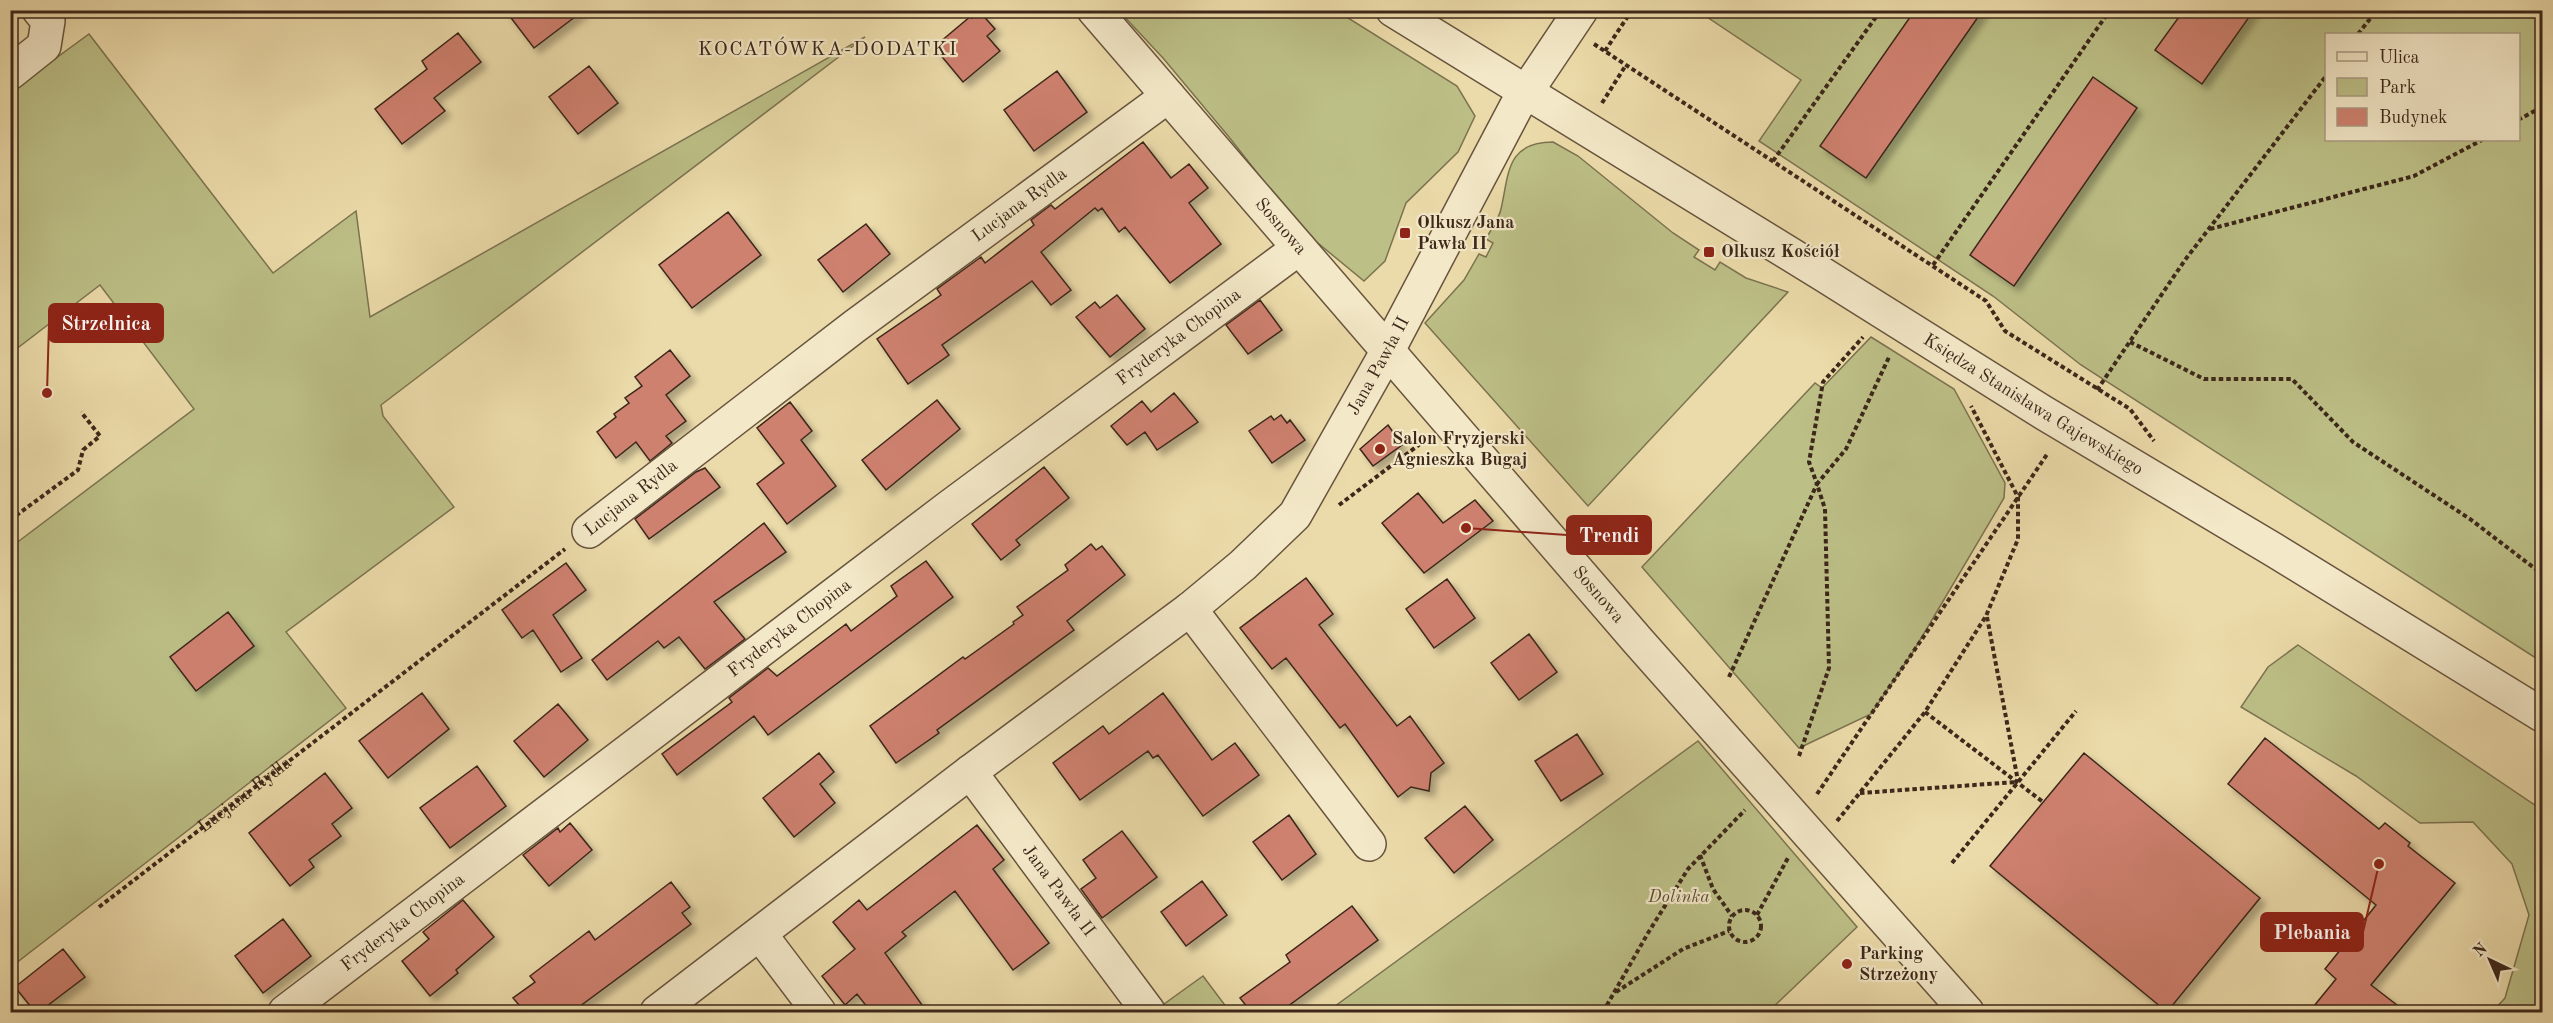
<svg xmlns="http://www.w3.org/2000/svg" width="2553" height="1023" viewBox="0 0 2553 1023" font-family="'Old Standard TT',serif">
  <style>
    .green { fill: #bcbf86; stroke: #7c7350; stroke-width: 1.5; fill-rule: evenodd }
    .building { fill: #cf8170; stroke: #3c271a; stroke-width: 1.5; filter: url(#shadow) }
    .lines { fill: none; stroke-linecap: round; stroke-linejoin: round }
    .minor-casing { stroke: #68543e; stroke-width: 36 }
    .path { stroke: #3c271a; stroke-width: 4; stroke-dasharray: 4.5 3; stroke-linecap: butt }
    .minor { stroke: #f3e8c8; stroke-width: 33 }
    .poi-dot { fill: #8f2418; stroke: #f3e8c8; stroke-width: 2 }
    .labels { text-anchor: middle; dominant-baseline: central; stroke-width: 4.5; stroke-linejoin: round; paint-order: stroke }
    .street-label { font-size: 18px; fill: #3c271a; stroke: #f3e8c8 }
    .poi-label { font-size: 18px; font-weight: bold; fill: #3c271a; stroke: #f3e8c8; text-anchor: start }
    .park-label { font-size: 18px; font-style: italic; fill: #5c4d35; stroke: #f3e8c8 }
    .neighbourhood-label { font-size: 20px; letter-spacing: 1.5px; fill: #3c271a; stroke: #f3e8c8 }
    .leader { fill: none; stroke: #8f2418; stroke-width: 2 }
    .callout-dot { fill: #8f2418; stroke: #f3e8c8; stroke-width: 2 }
    .callout { fill: #8f2418; stroke: #8f2418; stroke-width: 2 }
    .callout-label { font-size: 20px; text-anchor: middle; font-weight: bold; fill: #fff }
  </style>
  <defs>
    <filter id="shadow"><feDropShadow dx="5.5" dy="5.5" stdDeviation="3" flood-color="#0004"/></filter>
  </defs>
  <rect width="100%" height="100%" fill="#ecdbaa"/>
  <filter id="stains"><feTurbulence type="fractalNoise" baseFrequency=".00333" numOctaves="4"/><feColorMatrix values="0 0 0 0 .2 0 0 0 0 .09 0 0 0 0 .02 0 0 0 .5 -.17"/></filter>
  <radialGradient id="worn" r=".72"><stop offset=".6" stop-color="#630" stop-opacity="0"/><stop offset="1" stop-color="#630" stop-opacity=".3"/></radialGradient>
  <!-- green -->
  <path class="green" d="M 1119,11 L 1337,11 L 1457,86 L 1475,116 L 1458,152 L 1406,203 L 1385,261 L 1364,281 L 1302,230 L 1229,137 L 1163,58 Z
    M 1698,11 L 2542,11 L 2542,662 L 2081,365 L 1993,296 L 1759,141 L 1801,80 ZM 2326,34 L 2518,34 L 2518,140 L 2326,140 Z
    M 89,34 L 273,273 L 356,211 L 370,317 L 865,37 L 381,405 L 383,416 L 454,507 L 286,632 L 346,708 L 11,967 L 11,547 L 194,409 L 100,285 L 11,353 L 11,91 Z
    M 1553,142 L 1578,156 L 1673,233 L 1699,250 L 1694,257 L 1715,270 L 1720,262 L 1746,278 L 1788,292 L 1588,506 L 1425,323 L 1464,280 L 1479,254 L 1486,257 L 1493,243 L 1486,239 C 1491,229 1499,219 1501,209 C 1509,174 1506,142 1553,142 Z
    M 1871,337 L 1954,389 L 2005,483 L 2004,498 L 1913,652 L 1871,714 L 1799,748 L 1642,567 L 1815,383 L 1822,388 Z
    M 2298,645 L 2542,810 L 2542,1012 L 2492,1012 L 2505,998 L 2529,915 L 2512,864 L 2473,822 L 2420,823 L 2356,776 L 2241,707 L 2268,667 Z
    M 1698,741 L 1857,927 L 1768,1012 L 1327,1012 Z
    M 1203,976 L 1230,1012 L 1153,1012 Z"/>
  <!-- building -->
  <path class="building" d="M 505,10 L 584,10 L 534,48 Z
    M 1915,10 L 1983,10 L 1866,178 L 1820,146 Z
    M 2184,10 L 2254,10 L 2202,84 L 2155,50 Z
    M 980,12 L 995,29 L 987,36 L 1000,51 L 963,82 L 934,47 L 971,16 L 972,18 Z
    M 458,33 L 481,62 L 434,98 L 445,111 L 402,144 L 375,109 L 427,69 L 422,61 Z
    M 589,66 L 618,103 L 578,134 L 549,97 Z
    M 1057,71 L 1087,112 L 1034,151 L 1004,110 Z
    M 2093,77 L 2137,108 L 2014,286 L 1970,255 Z
    M 1143,142 L 1171,178 L 1189,164 L 1208,188 L 1189,203 L 1221,244 L 1170,283 L 1125,227 L 1119,232 L 1102,208 L 1098,211 L 1095,208 L 1041,252 L 1071,290 L 1051,305 L 1032,281 L 942,345 L 949,355 L 908,384 L 877,339 L 941,295 L 937,289 L 981,257 L 985,263 L 1034,225 L 1031,220 L 1051,205 L 1055,209 Z
    M 728,212 L 761,255 L 692,308 L 659,265 Z
    M 866,224 L 890,254 L 843,292 L 818,260 Z
    M 1117,295 L 1145,329 L 1110,357 L 1076,317 L 1095,302 L 1100,308 Z
    M 1260,300 L 1282,330 L 1248,354 L 1226,325 Z
    M 670,350 L 690,376 L 666,395 L 686,421 L 666,436 L 672,443 L 650,461 L 636,442 L 616,458 L 597,432 L 616,417 L 614,414 L 629,403 L 625,398 L 642,386 L 635,377 Z
    M 1174,393 L 1198,422 L 1157,450 L 1145,432 L 1127,445 L 1111,426 L 1142,401 L 1151,412 Z
    M 937,400 L 960,429 L 886,490 L 862,460 Z
    M 790,402 L 812,431 L 801,440 L 836,486 L 787,524 L 757,484 L 784,463 L 757,428 Z
    M 1281,415 L 1287,423 L 1290,420 L 1305,440 L 1272,463 L 1249,431 L 1271,416 L 1274,420 Z
    M 1388,425 L 1402,445 L 1373,466 L 1360,449 Z
    M 1044,467 L 1069,498 L 1016,540 L 1020,545 L 1001,560 L 972,524 Z
    M 705,468 L 720,487 L 649,539 L 635,519 L 696,472 Z
    M 1418,493 L 1443,523 L 1475,500 L 1493,521 L 1424,573 L 1382,523 Z
    M 764,523 L 786,552 L 714,602 L 745,639 L 705,669 L 679,637 L 664,648 L 658,641 L 607,680 L 592,660 Z
    M 1091,544 L 1096,550 L 1102,546 L 1125,575 L 1067,621 L 1074,630 L 937,730 L 939,733 L 896,763 L 870,726 L 963,657 L 965,659 L 1014,624 L 1013,622 L 1023,615 L 1017,607 L 1068,570 L 1065,565 Z
    M 926,561 L 953,597 L 768,735 L 754,716 L 677,775 L 662,754 L 732,702 L 729,698 L 768,668 L 777,676 L 846,624 L 851,631 L 897,596 L 891,586 Z
    M 566,563 L 586,590 L 553,615 L 582,658 L 561,672 L 533,630 L 522,638 L 502,610 Z
    M 1306,578 L 1333,614 L 1319,625 L 1397,726 L 1410,716 L 1444,763 L 1431,773 L 1429,791 L 1411,787 L 1398,797 L 1345,724 L 1340,728 L 1286,658 L 1272,669 L 1240,628 Z
    M 1447,579 L 1475,618 L 1434,648 L 1406,609 Z
    M 228,612 L 254,646 L 196,691 L 170,657 Z
    M 1529,634 L 1557,672 L 1519,700 L 1491,663 Z
    M 422,693 L 449,729 L 388,778 L 359,741 Z
    M 1163,693 L 1212,760 L 1235,743 L 1259,775 L 1203,816 L 1158,755 L 1153,758 L 1148,751 L 1080,800 L 1053,763 L 1103,726 L 1109,734 Z
    M 558,704 L 588,740 L 544,777 L 514,741 Z
    M 1577,734 L 1603,774 L 1561,801 L 1535,761 Z
    M 2265,738 L 2379,829 L 2385,823 L 2410,843 L 2408,846 L 2455,883 L 2371,985 L 2406,1012 L 2309,1012 L 2336,979 L 2325,969 L 2376,905 L 2228,784 Z
    M 819,753 L 834,772 L 820,784 L 835,803 L 794,837 L 763,798 Z
    M 2084,753 L 2260,898 L 2167,1012 L 1990,866 Z
    M 477,766 L 506,806 L 450,848 L 420,808 Z
    M 325,773 L 352,808 L 332,824 L 341,836 L 309,860 L 314,867 L 290,886 L 249,833 Z
    M 1465,806 L 1493,840 L 1454,873 L 1425,838 Z
    M 1289,815 L 1316,854 L 1282,880 L 1253,842 Z
    M 570,823 L 592,850 L 549,886 L 523,855 L 558,828 L 560,832 Z
    M 977,825 L 1004,860 L 993,869 L 1049,943 L 1013,970 L 955,891 L 902,932 L 906,936 L 885,953 L 927,1012 L 871,1012 L 857,994 L 845,1005 L 822,976 L 855,949 L 833,922 L 859,900 L 867,910 Z
    M 1122,831 L 1157,877 L 1102,918 L 1081,889 L 1096,878 L 1083,860 Z
    M 1202,881 L 1227,915 L 1186,946 L 1161,912 Z
    M 671,882 L 690,907 L 682,913 L 691,924 L 572,1012 L 525,1012 L 513,998 L 535,982 L 530,976 L 589,931 L 595,940 Z
    M 463,900 L 494,937 L 456,970 L 458,973 L 430,996 L 402,961 L 429,939 L 423,932 Z
    M 1352,906 L 1378,940 L 1280,1012 L 1251,1012 L 1240,998 L 1290,962 L 1286,955 Z
    M 283,919 L 311,956 L 263,993 L 235,956 Z
    M 63,949 L 85,977 L 39,1012 L 35,1012 L 15,987 Z"/>
  <g class="lines">
    <!-- minor casing -->
    <g class="minor-casing">
      <g id="minor">
        <path id="s2" d="M 1094,10 L 1638,641 L 1967,1012"/>
        <path id="s3" d="M 1393,10 L 1824,275 L 2044,413 L 2274,550 L 2542,715"/>
        <path d="M 10,73 L 44,46 L 48,21 L 39,10"/>
        <path id="s4" d="M 589,531 L 855,326 L 1168,96"/>
        <path d="M 1190,609 L 1369,844"/>
        <path id="s5" d="M 970,772 L 1148,1011"/>
        <path d="M 760,934 L 819,1012"/>
        <path id="s6" d="M 285,1012 L 948,508 L 1299,248"/>
        <path id="s7" d="M 657,1012 L 970,772 L 1190,609 L 1243,565 L 1295,515 L 1387,352 L 1516,107 L 1581,10"/>
      </g>
    </g>
    <!-- path -->
    <g class="path">
      <path d="M 2358,34 L 2377,10"/>
      <path d="M 1594,44 L 1986,301 L 2005,331 L 2130,409 L 2154,441"/>
      <path d="M 1605,51 L 1632,10"/>
      <path d="M 1602,103 L 1626,65"/>
      <path d="M 2518,120 L 2542,107"/>
      <path d="M 1773,161 L 1881,10"/>
      <path d="M 2210,229 L 2414,176 L 2482,140"/>
      <path d="M 1933,265 L 2110,10"/>
      <path d="M 2130,342 L 2204,379 L 2292,379 L 2353,442 L 2470,519 L 2542,574"/>
      <path d="M 2097,390 L 2185,260 L 2326,76"/>
      <path d="M 1339,505 L 1424,441"/>
      <path d="M 10,520 L 78,470 L 83,450 L 100,436 L 81,412"/>
      <path d="M 1987,617 L 2018,781"/>
      <path d="M 1729,677 L 1817,484 L 1809,462 L 1823,382 L 1863,337"/>
      <path d="M 1925,712 L 2043,802"/>
      <path d="M 1799,756 L 1829,668 L 1825,509 L 1817,484 L 1846,449 L 1890,355"/>
      <path d="M 1860,793 L 2017,782"/>
      <path d="M 1817,794 L 2048,453"/>
      <path d="M 1837,821 L 1925,712 L 1986,616 L 2018,539 L 2018,497 L 1971,406"/>
      <path d="M 1700,855 L 1713,889 L 1732,916"/>
      <path d="M 1952,863 L 2076,711"/>
      <path id="s1" d="M 99,907 L 565,549"/>
      <circle cx="1745" cy="926" r="16"/>
      <path d="M 1757,915 L 1789,856"/>
      <path d="M 1616,992 L 1683,949 L 1729,931"/>
      <path d="M 1603,1012 L 1648,933 L 1688,869 L 1745,810"/>
    </g>
    <!-- minor -->
    <use href="#minor" class="minor"/>
  </g>
  <!-- markers -->
  <g class="poi-dot">
    <rect x="1399" y="227" width="12" height="12" rx="3"/>
    <rect x="1703" y="246" width="12" height="12" rx="3"/>
    <circle cx="1380" cy="449" r="6"/>
    <circle cx="1847" cy="964" r="6"/>
  </g>
  <g class="labels">
    <!-- street labels -->
    <g class="street-label">
      <text stroke="none"><textPath href="#s4" startOffset="540">Lucjana Rydla</textPath></text>
      <text stroke="none"><textPath href="#s2" startOffset="286">Sosnowa</textPath></text>
      <text stroke="none"><textPath href="#s6" startOffset="1120">Fryderyka Chopina</textPath></text>
      <text stroke="none"><textPath href="#s7" startOffset="980">Jana Pawła II</textPath></text>
      <text stroke="none"><textPath href="#s3" startOffset="752">Księdza Stanisława Gajewskiego</textPath></text>
      <text transform="translate(631 498) rotate(-38)">Lucjana Rydla</text>
      <text stroke="none"><textPath href="#s2" startOffset="772">Sosnowa</textPath></text>
      <text stroke="none"><textPath href="#s6" startOffset="634">Fryderyka Chopina</textPath></text>
      <text stroke="none"><textPath href="#s1" startOffset="184">Lucjana Rydla</textPath></text>
      <text stroke="none"><textPath href="#s5" startOffset="148">Jana Pawła II</textPath></text>
      <text stroke="none"><textPath href="#s6" startOffset="148">Fryderyka Chopina</textPath></text>
    </g>
    <!-- poi labels -->
    <g class="poi-label">
      <text x="1417" y="223">Olkusz Jana<tspan x="1417" dy="21">Pawła II</tspan></text>
      <text x="1721" y="252">Olkusz Kościół</text>
      <text x="1392" y="439">Salon Fryzjerski<tspan x="1392" dy="21">Agnieszka Bugaj</tspan></text>
      <text x="1859" y="954">Parking<tspan x="1859" dy="21">Strzeżony</tspan></text>
    </g>
    <!-- park labels -->
    <g class="park-label">
      <text x="1679" y="897">Dolinka</text>
    </g>
    <!-- neighbourhood labels -->
    <g class="neighbourhood-label">
      <text x="828" y="50">KOCATÓWKA-DODATKI</text>
    </g>
  </g>
  <!-- callouts -->
  <path class="leader" d="M47 393L49 323M1466 528L1567 535M2379 864L2363 932"/>
  <g class="callout-dot">
    <circle cx="47" cy="393" r="6"/>
    <circle cx="1466" cy="528" r="6"/>
    <circle cx="2379" cy="864" r="6"/>
  </g>
  <g class="callout">
    <rect x="49" y="304" width="114" height="38" rx="6"/>
    <rect x="1567" y="516" width="84" height="38" rx="6"/>
    <rect x="2261" y="913" width="102" height="38" rx="6"/>
  </g>
  <g class="callout-label">
    <text x="106" y="330">Strzelnica</text>
    <text x="1609" y="542">Trendi</text>
    <text x="2312" y="939">Plebania</text>
  </g>
  <!-- margin -->
  <rect width="2553" height="1023" fill="none" stroke="#ecdbaa" stroke-width="36"/>
  <rect x="12" y="12" width="2529" height="999" fill="none" stroke="#3c271a" stroke-width="3"/>
  <rect x="18" y="18" width="2517" height="987" fill="none" stroke="#3c271a" stroke-width="1.5"/>
  <!-- legend -->
  <rect x="2325" y="33" width="195" height="108" fill="#f3e8c8" stroke="#aa9b82" stroke-width="1.5"/>
  <rect x="2337" y="52" width="30" height="9" fill="#f3e8c8" stroke="#aa9b82" stroke-width="1.5"/>
  <text x="2379" y="63" font-size="18" fill="#3c271a">Ulica</text>
  <rect x="2337" y="78" width="30" height="18" fill="#bcbf86" stroke="#aa9b82" stroke-width="1.5"/>
  <text x="2379" y="93" font-size="18" fill="#3c271a">Park</text>
  <rect x="2337" y="108" width="30" height="18" fill="#cf8170" stroke="#aa9b82" stroke-width="1.5"/>
  <text x="2379" y="123" font-size="18" fill="#3c271a">Budynek</text>
  <!-- north arrow -->
  <g transform="translate(2490 960) rotate(316)" stroke="#f3e8c8" stroke-width="4.5" paint-order="stroke">
  <path d="M0-4.5L10 22L0 15L-10 22Z" fill="#3c271a"/>
  <text y="-9" font-size="16" font-weight="bold" text-anchor="middle" fill="#3c271a">N</text>
  </g>
  <rect width="100%" height="100%" filter="url(#stains)"/>
  <rect width="100%" height="100%" fill="url(#worn)"/>
</svg>
